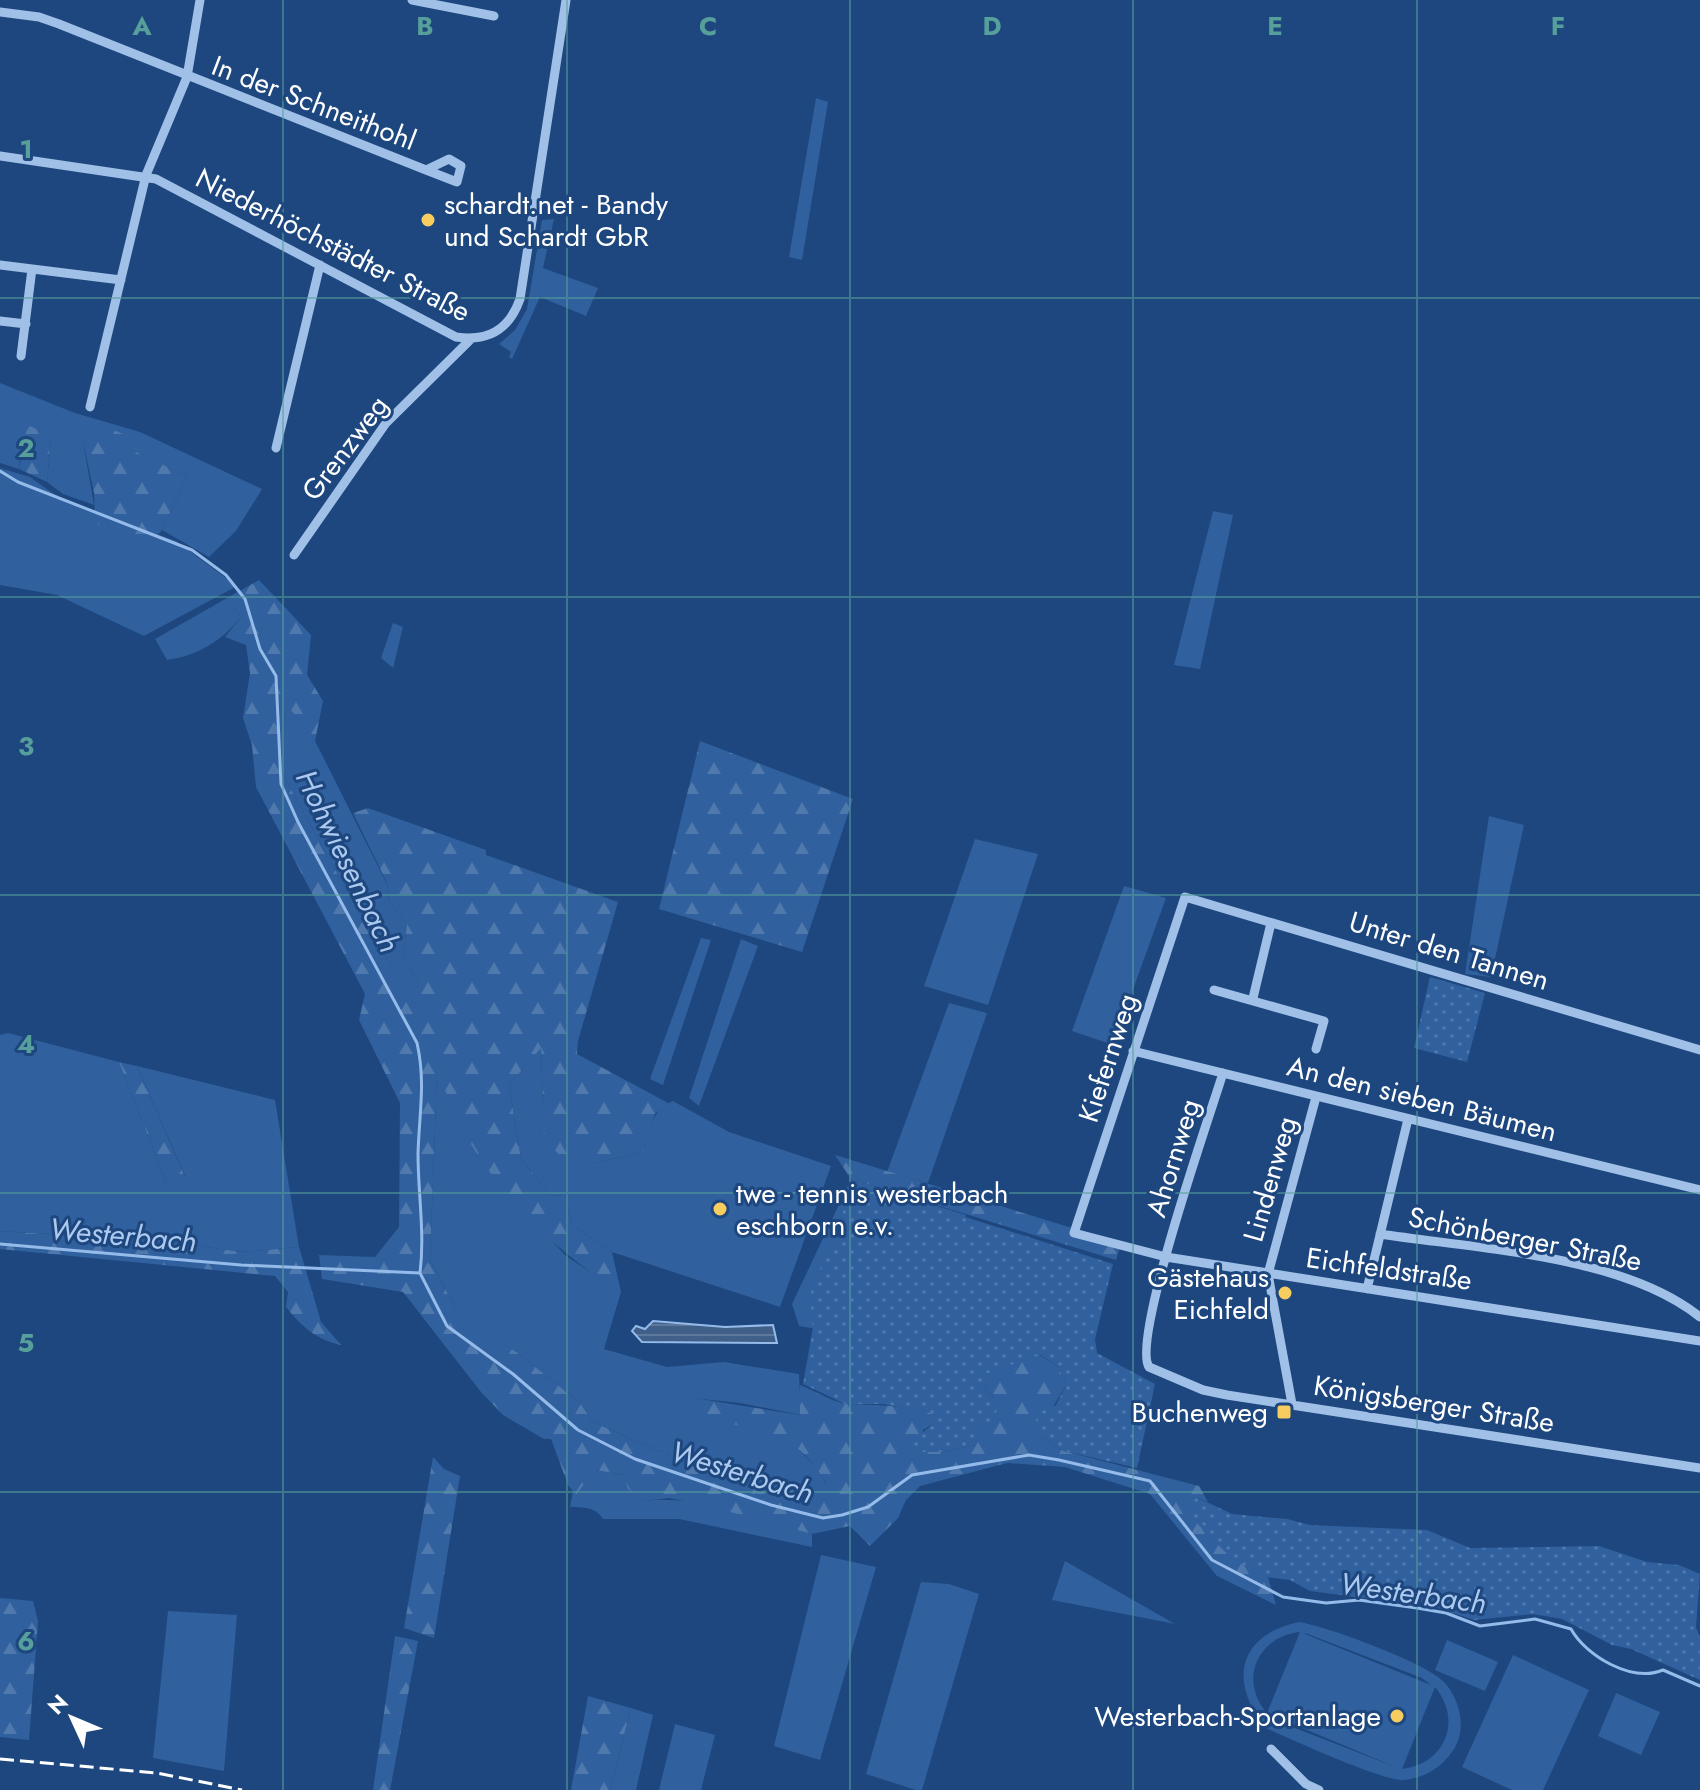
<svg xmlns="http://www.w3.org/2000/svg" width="1700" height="1790" viewBox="0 0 1700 1790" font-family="Jost,sans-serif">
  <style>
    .green { fill: #30609d; fill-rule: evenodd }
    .forest { fill: url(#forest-firs) }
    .park { fill: url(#park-dots) }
    .water { fill: url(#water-rules); stroke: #94bbea; stroke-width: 2 }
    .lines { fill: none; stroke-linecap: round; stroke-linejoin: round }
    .stream { stroke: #94bbea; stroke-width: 3 }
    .minor { stroke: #a0c0e8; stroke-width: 9 }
    .rail { stroke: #fff; stroke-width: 3; stroke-dasharray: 14 6; stroke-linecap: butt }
    .grid { fill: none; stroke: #579f9a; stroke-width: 2; stroke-opacity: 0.55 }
    .poi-dot { fill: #f8cd5f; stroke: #1d477e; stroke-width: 3 }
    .labels { text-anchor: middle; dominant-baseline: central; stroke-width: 6; stroke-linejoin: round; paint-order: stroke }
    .street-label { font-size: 28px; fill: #fff; stroke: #1d477e }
    .poi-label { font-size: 28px; fill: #fff; stroke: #1d477e; text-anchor: end }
    .water-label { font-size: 30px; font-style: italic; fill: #accaf0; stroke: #1d477e }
    .grid-label { font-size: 26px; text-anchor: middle; font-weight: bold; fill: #579f9a; stroke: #1d477e; stroke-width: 6; stroke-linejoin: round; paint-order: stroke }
  </style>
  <defs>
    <pattern id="forest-firs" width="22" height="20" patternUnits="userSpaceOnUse" patternTransform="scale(2)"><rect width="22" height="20" fill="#30609d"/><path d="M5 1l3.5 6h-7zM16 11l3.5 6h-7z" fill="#4f78ac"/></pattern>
    <pattern id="park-dots" width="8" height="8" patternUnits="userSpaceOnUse" patternTransform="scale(2)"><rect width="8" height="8" fill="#30609d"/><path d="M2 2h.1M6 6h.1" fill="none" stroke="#4f78ac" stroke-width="1.8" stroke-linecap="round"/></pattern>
    <pattern id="water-rules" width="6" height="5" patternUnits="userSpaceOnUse" patternTransform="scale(2)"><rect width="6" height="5" fill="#416089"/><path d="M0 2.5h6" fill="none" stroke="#5e789b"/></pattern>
  </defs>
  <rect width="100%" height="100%" fill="#1d477e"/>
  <!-- green -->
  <path class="green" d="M 816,98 L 828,102 L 802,260 L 789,257 Z
    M 554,219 L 543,268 L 598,288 L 586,316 L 540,297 L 512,359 L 509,357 L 511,352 L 499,344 L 515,330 L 527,309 L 542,220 Z
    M 0,383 L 75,413 L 140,432 L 262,489 L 236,531 L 209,557 L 162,530 L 187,476 L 133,451 L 136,439 L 83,441 L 94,505 L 63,494 L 47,482 L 51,435 L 21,442 L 19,469 L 0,463 Z
    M 0,468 L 30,477 L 61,499 L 176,541 L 237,586 L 144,636 L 57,595 L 0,585 Z
    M 1213,511 L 1233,515 L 1200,669 L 1174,665 Z
    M 227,598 L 241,617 C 222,641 197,656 167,660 L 155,639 Z
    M 393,623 L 403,627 L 393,668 L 381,658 Z
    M 287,704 L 315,741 L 387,884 L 389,902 L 407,923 L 403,957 L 419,983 L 416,1007 L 350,897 L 280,769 Z
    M 1489,816 L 1524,825 L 1491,977 L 1465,974 Z
    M 975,839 L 1038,854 L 988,1005 L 924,986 Z
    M 1124,886 L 1166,898 L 1113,1045 L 1072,1031 Z
    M 701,938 L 711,940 L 663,1085 L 650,1079 Z
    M 741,939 L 758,946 L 699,1106 L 689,1098 Z
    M 949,1003 L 987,1013 L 928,1183 L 887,1172 Z
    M 8,1033 L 119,1062 L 166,1182 L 185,1176 L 137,1066 L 275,1100 L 299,1247 L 241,1252 L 173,1242 L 0,1231 L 0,1035 Z
    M 541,1047 L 543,1109 L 595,1163 L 643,1152 C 649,1133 652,1108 673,1101 L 729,1132 L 831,1166 L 780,1307 L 612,1252 L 572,1225 L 565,1195 L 551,1196 L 521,1159 L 509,1085 Z
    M 437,1072 L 540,1228 L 566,1256 L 621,1292 L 604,1349 L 667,1367 L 724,1362 L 799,1374 L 801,1415 L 740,1403 L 682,1397 L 789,1440 L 819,1470 L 826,1485 L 816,1496 L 793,1487 L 752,1481 L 688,1464 L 593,1422 L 580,1403 L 518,1353 L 472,1326 L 457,1311 L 430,1260 Z
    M 851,1179 L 966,1215 L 945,1275 L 846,1334 L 799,1326 L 792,1304 Z
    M 594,1470 L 624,1475 L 644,1501 C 700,1494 759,1519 812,1534 L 812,1547 L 679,1519 L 603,1519 C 595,1506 583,1508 570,1507 L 573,1491 L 577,1494 Z
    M 821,1555 L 876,1567 L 820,1760 L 774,1746 Z
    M 1065,1561 L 1175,1624 L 1052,1600 Z
    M 921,1582 L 949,1584 L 979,1594 L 922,1790 L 916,1790 L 866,1774 Z
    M 168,1611 L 237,1615 L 224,1771 L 153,1758 Z
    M 1299,1622 C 1326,1626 1427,1663 1444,1682 C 1460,1699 1467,1729 1454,1749 C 1442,1767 1426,1778 1404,1780 C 1380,1781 1285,1736 1256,1724 L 1259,1719 C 1228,1673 1245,1633 1299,1622 ZM 1300,1632 L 1267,1713 C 1238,1680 1258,1636 1300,1632 ZM 1305,1633 L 1422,1678 L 1431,1685 L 1305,1634 ZM 1435,1687 C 1463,1721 1445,1764 1402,1769 ZM 1269,1714 L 1398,1768 L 1277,1721 Z
    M 1447,1640 L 1498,1662 L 1485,1691 L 1435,1670 Z
    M 1513,1655 L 1589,1690 L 1543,1790 L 1512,1790 L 1462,1767 Z
    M 1616,1693 L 1660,1712 L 1641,1755 L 1598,1736 Z
    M 631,1708 L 653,1715 L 636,1790 L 610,1790 Z
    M 675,1724 L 715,1735 L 701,1790 L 659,1790 Z"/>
  <!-- forest -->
  <path class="forest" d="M 90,421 L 136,439 L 134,451 L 187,476 L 162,530 L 154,539 C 128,542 114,538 95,521 L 94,493 L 83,441 Z
    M 27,425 L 51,435 L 47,482 L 19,469 Z
    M 259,580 L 311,635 L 307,675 L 323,701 L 315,741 L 287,705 L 280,769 L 350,897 L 415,1005 L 419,983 L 403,957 L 407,923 L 389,902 L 387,883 L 353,813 L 368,808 L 486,850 L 486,855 L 618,902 L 578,1041 L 577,1054 L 668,1103 L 655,1114 L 643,1152 L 595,1163 L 567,1162 L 544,1140 L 541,1048 L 509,1085 L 521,1159 L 551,1196 L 565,1195 L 572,1225 L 612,1252 L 621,1292 C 560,1256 506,1202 469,1141 C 456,1120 449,1095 437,1074 L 430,1260 L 457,1311 L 472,1325 L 518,1353 L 580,1403 L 593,1422 L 688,1464 L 752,1481 L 793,1487 L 816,1495 L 826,1484 C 786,1408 719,1443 682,1396 L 800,1415 L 800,1385 C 814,1390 834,1403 848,1404 C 877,1405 904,1405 932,1413 L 936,1422 L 923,1430 L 923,1450 L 943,1452 L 976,1445 L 974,1424 L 994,1398 L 983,1386 L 981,1375 L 1039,1355 L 1059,1367 L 1066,1385 L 1037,1434 L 1064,1451 L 1199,1486 L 1208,1502 L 1196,1497 L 1268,1577 L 1276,1605 L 1217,1576 L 1150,1494 L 1065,1467 L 1007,1463 L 920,1486 L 906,1500 L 898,1518 L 870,1546 L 850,1526 L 812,1534 L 704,1505 L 669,1498 L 644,1501 L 628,1489 L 624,1475 L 595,1470 L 576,1495 L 568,1485 L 551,1439 L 544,1439 L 503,1415 L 481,1392 L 403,1292 L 322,1279 L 319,1255 L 375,1257 L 399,1227 L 400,1103 L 359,1020 L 365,994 L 256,787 L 252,745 L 243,718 L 250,673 L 246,645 L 225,637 L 241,617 L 227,598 Z
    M 700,741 L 853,799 L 802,952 L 659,909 Z
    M 119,1062 L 137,1066 L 185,1177 L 166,1182 Z
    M 835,1155 L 1121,1243 L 1116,1260 L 851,1179 Z
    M 0,1231 L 173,1242 L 241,1252 L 299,1247 L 321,1322 L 341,1345 C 317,1340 302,1327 286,1307 L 288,1292 L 275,1276 L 0,1249 Z
    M 433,1457 L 444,1469 L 460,1476 L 434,1638 L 404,1628 Z
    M 0,1598 L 33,1601 L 38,1621 L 29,1740 L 0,1737 Z
    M 395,1636 L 418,1641 L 390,1790 L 373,1790 Z
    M 588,1696 L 631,1708 L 610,1790 L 571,1790 Z"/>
  <!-- park -->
  <path class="park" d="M 1430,977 L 1485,993 L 1467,1062 L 1414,1048 Z
    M 851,1191 L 912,1200 L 1113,1264 L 1095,1339 L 1097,1353 L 1155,1384 L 1137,1468 L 1064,1451 L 1037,1434 L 1036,1414 L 1056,1405 L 1066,1385 L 1059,1367 L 1040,1355 L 982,1375 L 983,1386 L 1000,1405 L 990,1423 L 975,1424 L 980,1435 L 976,1445 L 943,1452 L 913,1452 L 915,1439 L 935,1422 L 932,1413 L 883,1404 L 845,1404 L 803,1384 L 813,1327 L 810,1295 Z
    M 1196,1497 L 1232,1514 L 1287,1519 L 1310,1525 L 1427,1530 L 1470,1548 L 1599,1546 L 1647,1562 L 1679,1565 L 1700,1574 L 1696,1627 L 1700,1638 L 1700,1680 L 1631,1649 L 1612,1645 L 1562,1619 L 1533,1614 L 1474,1620 L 1414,1600 L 1402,1603 L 1310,1591 L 1290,1580 L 1265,1577 L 1231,1558 L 1187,1513 Z"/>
  <!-- water -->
  <path class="water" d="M 653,1321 L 725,1327 L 773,1325 L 777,1343 L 642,1342 L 632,1331 L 636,1326 L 645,1329 Z"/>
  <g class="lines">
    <!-- stream -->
    <path class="stream" d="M 0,471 L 18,482 L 192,550 L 226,575 L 245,599 L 260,649 L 276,676 L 281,784 L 298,822 L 417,1043 C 426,1083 419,1114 418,1154 C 418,1194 425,1233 420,1273
      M 0,1244 L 241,1265 L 420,1273 L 447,1326 L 513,1374 L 578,1430 L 635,1459 L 771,1505 L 823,1518 L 842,1515 L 868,1507 L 912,1475 L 1029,1455 L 1059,1460 L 1150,1481 L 1212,1560 L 1283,1597 L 1326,1603 L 1359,1600 L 1417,1608 L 1446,1613 L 1480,1626 L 1535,1619 L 1571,1629 C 1586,1656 1632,1683 1663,1670 L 1700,1686"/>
    <!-- minor -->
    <path class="minor" d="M 412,0 L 494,16
      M 0,12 L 39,17 L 59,24 L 426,170 L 449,159 L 461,166 L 457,182 L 426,170
      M 0,156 L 156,179 L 456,337 C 488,342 509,330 520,299 L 566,0
      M 0,265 L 121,280
      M 0,321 L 26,324
      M 21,356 L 32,269
      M 90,407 L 146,175 L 187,77 L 200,0
      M 276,448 L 320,265
      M 294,555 L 386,423 L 471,339
      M 1214,990 L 1324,1021 L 1316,1049
      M 1253,998 L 1271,923
      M 1700,1050 L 1185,897 L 1074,1233 L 1166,1257 L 1700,1341
      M 1133,1051 L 1700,1190
      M 1223,1073 C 1210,1115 1131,1340 1149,1367 L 1203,1390 L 1227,1395 L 1700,1468
      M 1380,1234 C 1478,1249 1623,1255 1700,1317
      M 1367,1289 L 1408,1119
      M 1292,1404 L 1268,1274 L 1316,1097
      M 1271,1749 L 1306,1784 L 1319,1790"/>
    <!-- rail -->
    <path class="rail" d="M 0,1759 L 157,1773 L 242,1790"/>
  </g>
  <!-- grid -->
  <path class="grid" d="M 283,0 L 283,1790M 567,0 L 567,1790M 850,0 L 850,1790M 1133,0 L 1133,1790M 1417,0 L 1417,1790M 0,298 L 1700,298M 0,597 L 1700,597M 0,895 L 1700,895M 0,1193 L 1700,1193M 0,1492 L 1700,1492"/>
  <!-- markers -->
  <g class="poi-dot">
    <circle cx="428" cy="220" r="8"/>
    <circle cx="720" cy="1209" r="8"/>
    <circle cx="1285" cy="1293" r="8"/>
    <rect x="1276" y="1404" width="16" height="16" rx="4"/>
    <circle cx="1397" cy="1716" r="8"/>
  </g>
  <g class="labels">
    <!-- street labels -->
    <g class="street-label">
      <text transform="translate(314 103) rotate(21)">In der Schneithohl</text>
      <text transform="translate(333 245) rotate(27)">Niederhöchstädter Straße</text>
      <text transform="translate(345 448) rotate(-53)">Grenzweg</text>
      <text transform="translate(1449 951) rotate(17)">Unter den Tannen</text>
      <text transform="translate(1108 1058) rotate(-72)">Kiefernweg</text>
      <text transform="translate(1422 1099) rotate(14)">An den sieben Bäumen</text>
      <text transform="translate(1173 1158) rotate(-73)">Ahornweg</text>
      <text transform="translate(1270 1179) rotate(-74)">Lindenweg</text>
      <text transform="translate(1525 1239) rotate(11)">Schönberger Straße</text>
      <text transform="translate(1389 1269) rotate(8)">Eichfeldstraße</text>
      <text transform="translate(1434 1404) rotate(9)">Königsberger Straße</text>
    </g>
    <!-- poi labels -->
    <g class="poi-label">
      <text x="444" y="204" text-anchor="start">schardt.net - Bandy<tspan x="444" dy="32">und Schardt GbR</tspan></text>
      <text x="736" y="1193" text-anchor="start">twe - tennis westerbach<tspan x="736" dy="32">eschborn e.v.</tspan></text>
      <text x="1269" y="1277">Gästehaus<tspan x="1269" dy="32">Eichfeld</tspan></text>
      <text x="1268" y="1412">Buchenweg</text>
      <text x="1381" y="1716">Westerbach-Sportanlage</text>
    </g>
    <!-- water labels -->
    <g class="water-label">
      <text transform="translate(348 861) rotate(64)">Hohwiesenbach</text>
      <text transform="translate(123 1235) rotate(5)">Westerbach</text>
      <text transform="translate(742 1472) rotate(17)">Westerbach</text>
      <text transform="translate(1413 1593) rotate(8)">Westerbach</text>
    </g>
  </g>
  <g class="grid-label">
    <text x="142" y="35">A</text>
    <text x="425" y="35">B</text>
    <text x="708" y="35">C</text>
    <text x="992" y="35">D</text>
    <text x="1275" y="35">E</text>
    <text x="1558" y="35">F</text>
    <text x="26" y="158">1</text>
    <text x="26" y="457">2</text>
    <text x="26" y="755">3</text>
    <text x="26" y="1053">4</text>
    <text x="26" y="1352">5</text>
    <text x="26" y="1650">6</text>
  </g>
  <!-- north arrow -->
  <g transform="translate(72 1718) rotate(314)" stroke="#1d477e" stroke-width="6" paint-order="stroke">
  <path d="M0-6L14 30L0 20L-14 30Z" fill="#ffffff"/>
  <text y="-12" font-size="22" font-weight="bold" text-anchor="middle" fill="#ffffff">N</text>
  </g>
</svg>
